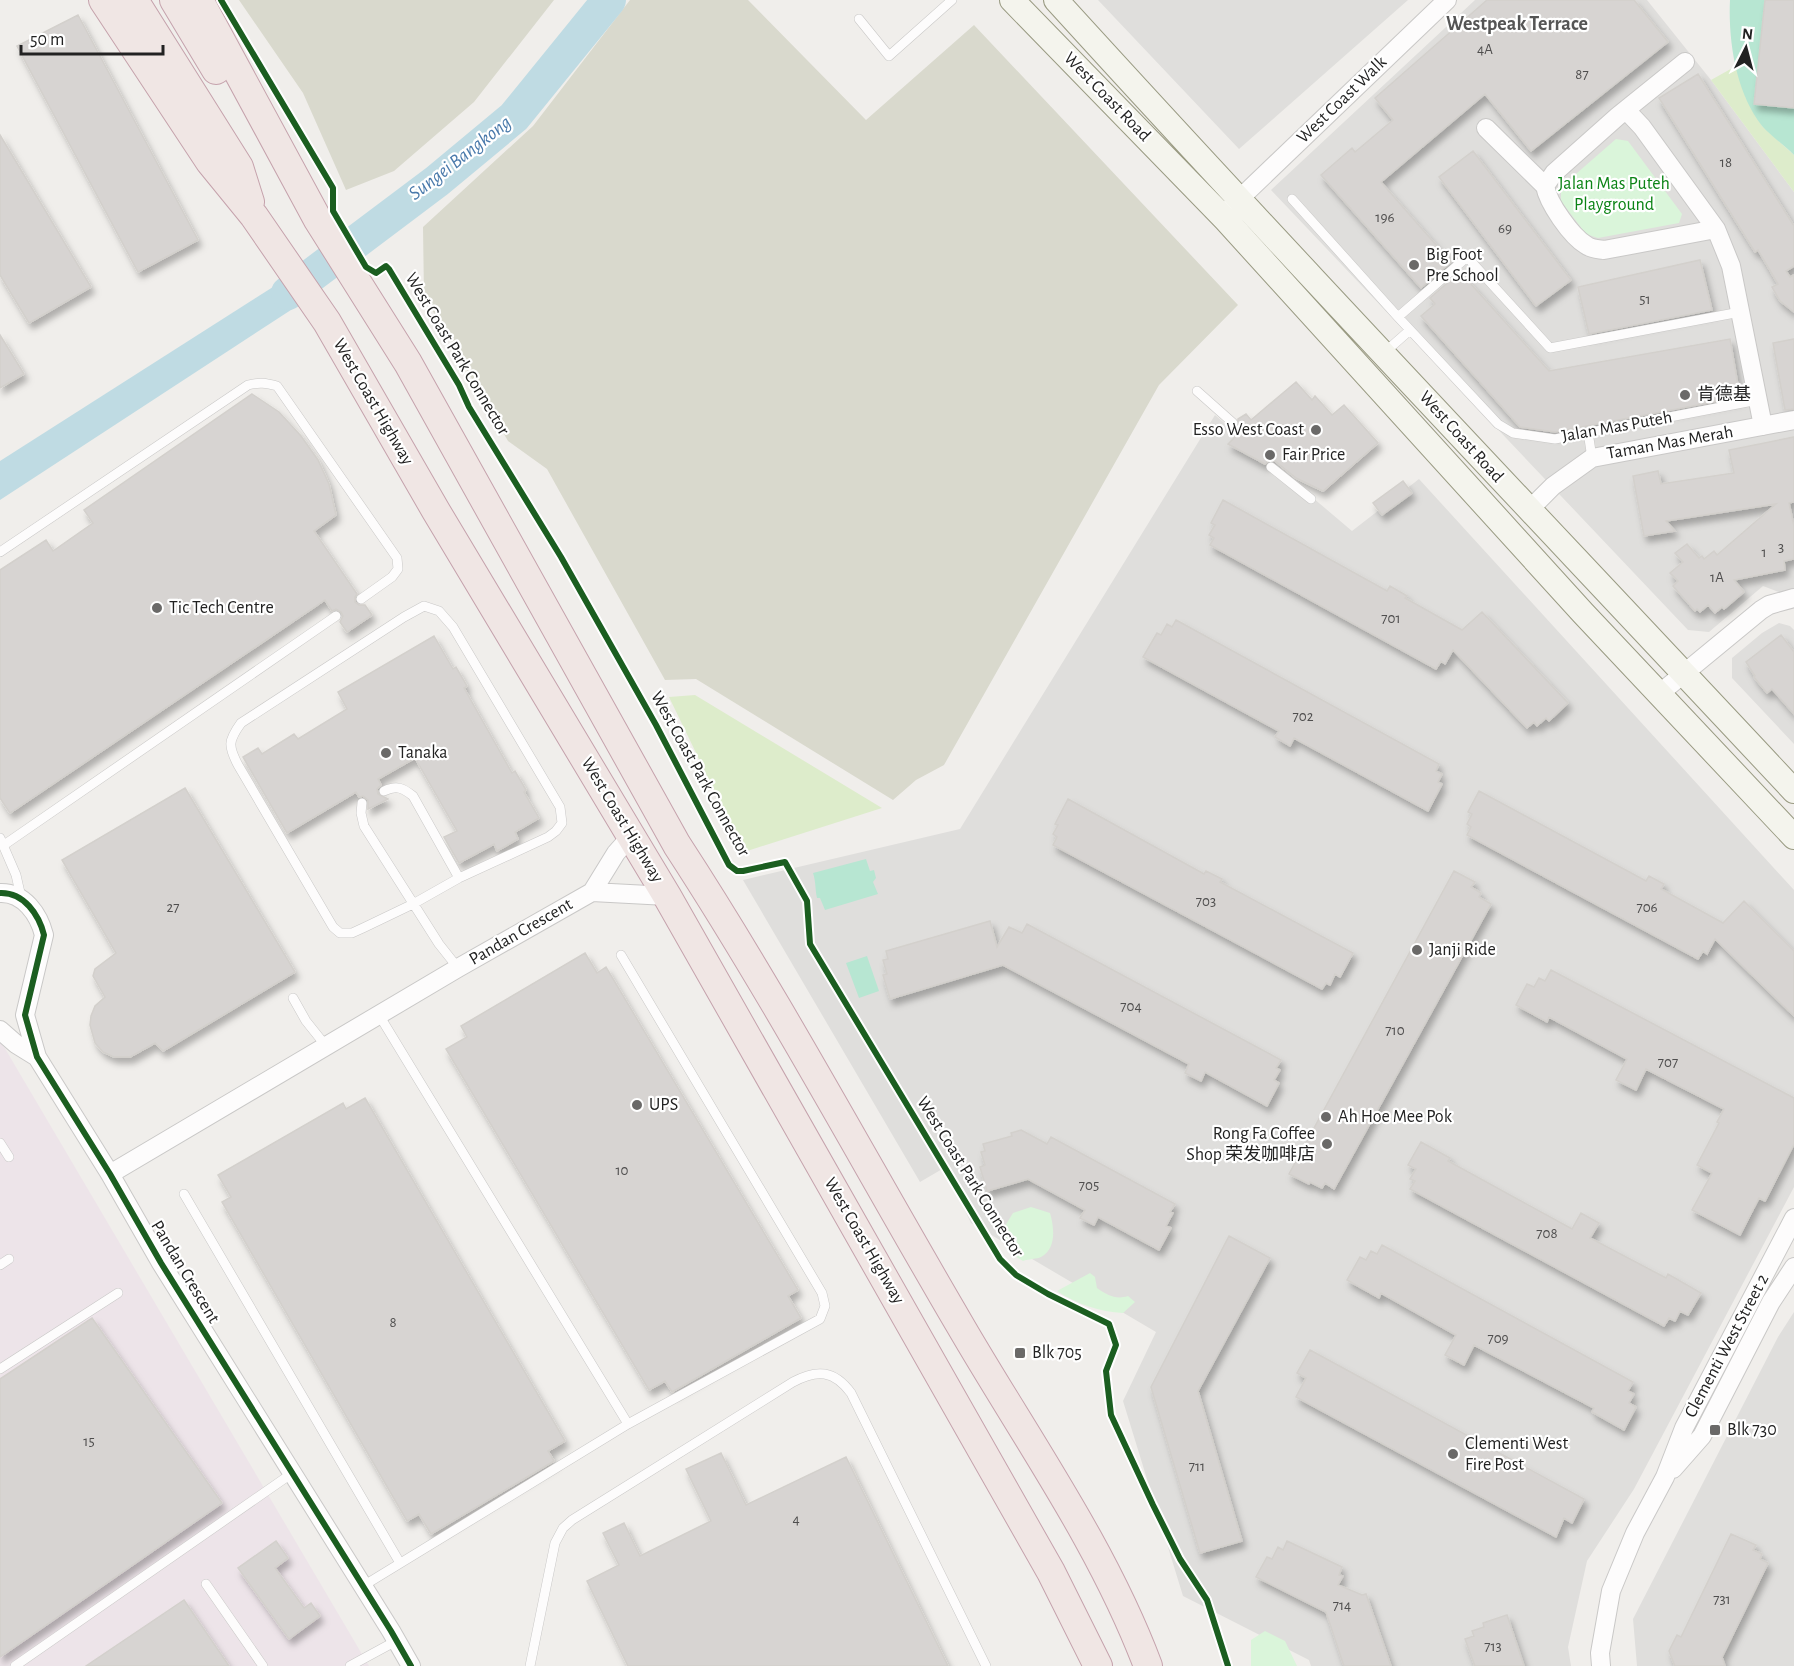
<svg xmlns="http://www.w3.org/2000/svg" width="1794" height="1666" viewBox="0 0 1794 1666" font-family="'Alegreya Sans','Noto Sans SC',sans-serif">
  <style>
    .residential { fill: #dfdedc }
    .industrial { fill: #ede4e9 }
    .construction { fill: #d9d9cd }
    .grass { fill: #ddeccb }
    .park { fill: #daf5da }
    .pitch { fill: #b7e6d2 }
    .water { fill: #bfdbe3 }
    .lines { fill: none; stroke-linecap: round; stroke-linejoin: round }
    .river { stroke: #bfdbe3; stroke-width: 34 }
    .building { fill: #d7d4d2; stroke: #d3d0cc; stroke-width: 1.5; filter: url(#shadow) }
    .service-casing { stroke: #c9c8c7; stroke-width: 10 }
    .minor-casing { stroke: #c9c8c7; stroke-width: 20 }
    .secondary-casing { stroke: #999a82; stroke-width: 26 }
    .trunk-casing { stroke: #c5a2ac; stroke-width: 30 }
    .service { stroke: #fdfcfc; stroke-width: 9 }
    .minor { stroke: #fdfcfc; stroke-width: 18 }
    .secondary { stroke: #f4f4ed; stroke-width: 24 }
    .trunk { stroke: #f0e6e4; stroke-width: 28 }
    .cycleway-casing { stroke: #fff; stroke-width: 10 }
    .cycleway { stroke: #1b5e20; stroke-width: 6 }
    .poi-dot { fill: #6a6968; stroke: #fff; stroke-width: 2 }
    .labels { text-anchor: middle; dominant-baseline: central; stroke-width: 4.5; stroke-linejoin: round; paint-order: stroke }
    .number-label { font-size: 15px; fill: #4f4e4e }
    .street-label { font-size: 18px; fill: #222; stroke: #fff }
    .park-label { font-size: 18px; fill: #0c8416; stroke: #fff }
    .poi-label { font-size: 18px; fill: #222; stroke: #fff; text-anchor: start }
    .neighbourhood-label { font-size: 20px; font-weight: bold; fill: #555; stroke: #fff }
    .water-label { font-size: 20px; font-style: italic; fill: #4a7aab; stroke: #fff }
  </style>
  <defs>
    <filter id="shadow"><feDropShadow dx="3.5" dy="6" stdDeviation="3" flood-color="#0004"/></filter>
  </defs>
  <rect width="100%" height="100%" fill="#f0eeeb"/>
  <!-- residential -->
  <path class="residential" d="M 1098,0 L 1408,0 L 1239,149 Z
    M 1475,0 L 1647,0 L 1711,80 L 1794,192 L 1794,598 L 1763,586 L 1709,632 L 1688,630 L 1271,190 Z
    M 1215,415 L 1352,531 L 1419,479 L 1794,890 L 1794,1187 L 1634,1489 L 1587,1561 L 1568,1647 L 1571,1666 L 1311,1666 L 1309,1660 L 1183,1596 L 1123,1401 L 1156,1332 L 971,1223 L 944,1168 L 920,1182 L 743,880 L 960,829 Z
    M 1779,623 L 1790,626 L 1794,630 L 1794,744 L 1732,678 L 1732,658 L 1762,633 Z
    M 1794,1312 L 1794,1666 L 1637,1666 L 1633,1619 L 1778,1337 Z"/>
  <!-- industrial -->
  <path class="industrial" d="M 0,1040 L 369,1666 L 0,1666 Z"/>
  <!-- construction -->
  <path class="construction" d="M 239,0 L 554,0 L 474,102 L 394,171 L 346,190 L 303,93 Z
    M 630,0 L 748,0 L 866,120 L 974,25 L 1238,305 L 1159,385 L 944,765 L 916,780 L 893,800 L 696,679 L 665,680 L 547,469 L 508,441 L 424,296 L 423,227 L 533,126 Z"/>
  <!-- grass -->
  <path class="grass" d="M 1736,66 L 1746,98 L 1762,126 L 1794,155 L 1794,192 L 1711,80 Z
    M 695,695 L 882,808 L 744,852 L 669,697 Z"/>
  <!-- park -->
  <path class="park" d="M 1616,139 L 1628,141 L 1682,214 L 1679,223 L 1598,238 L 1586,234 L 1561,201 L 1561,187 Z
    M 1031,1207 L 1050,1213 C 1054,1227 1057,1248 1041,1257 C 1037,1259 1028,1259 1023,1261 L 1008,1252 L 1003,1237 L 1005,1226 L 1013,1213 Z
    M 1090,1273 L 1095,1277 L 1097,1288 C 1107,1295 1116,1300 1128,1296 L 1135,1302 L 1123,1313 C 1100,1312 1077,1304 1057,1291 Z
    M 1265,1631 L 1285,1641 L 1297,1666 L 1251,1666 L 1251,1640 Z"/>
  <!-- pitch -->
  <path class="pitch" d="M 1730,0 L 1765,0 L 1754,103 L 1794,108 L 1794,155 C 1784,145 1771,136 1762,126 C 1736,93 1728,41 1730,0 Z
    M 866,859 L 870,871 L 874,870 L 876,878 L 873,882 L 878,894 L 825,910 L 820,898 L 817,898 C 815,889 816,882 813,873 Z
    M 867,956 L 879,991 L 859,998 L 846,963 Z"/>
  <!-- water -->
  <path class="water" d="M 284,280 L 294,308 L 0,500 L 0,461 Z"/>
  <g class="lines">
    <!-- river -->
    <path class="river" d="M 288,293 L 437,181 L 514,117 L 609,0"/>
  </g>
  <!-- building -->
  <path class="building" d="M 1487,0 L 1634,0 L 1668,42 L 1531,151 L 1485,94 L 1381,182 L 1451,262 L 1421,288 L 1321,175 L 1352,148 L 1355,152 L 1393,120 L 1375,98 Z
    M 1765,0 L 1794,0 L 1794,108 L 1754,104 Z
    M 78,15 L 198,240 L 138,272 L 17,46 Z
    M 1698,74 L 1794,226 L 1794,266 L 1786,271 L 1790,277 L 1794,275 L 1794,312 L 1780,301 L 1772,287 L 1778,284 L 1758,250 L 1755,252 L 1659,98 Z
    M 0,135 L 91,287 L 29,323 L 0,275 Z
    M 1473,151 L 1571,280 L 1536,306 L 1439,177 Z
    M 1700,260 L 1712,310 L 1589,334 L 1578,287 Z
    M 1460,272 L 1549,371 L 1730,339 L 1740,397 L 1555,432 L 1520,427 L 1421,316 L 1435,304 L 1430,298 Z
    M 0,335 L 24,374 L 0,388 Z
    M 1794,339 L 1794,409 L 1785,410 L 1773,343 Z
    M 1296,382 L 1312,400 L 1315,396 L 1332,415 L 1344,405 L 1378,443 L 1323,491 L 1296,478 L 1275,461 L 1269,461 L 1265,464 L 1228,444 L 1237,435 L 1232,430 L 1238,427 L 1238,419 L 1246,414 L 1251,420 Z
    M 252,394 L 279,412 L 301,436 L 318,460 L 329,484 L 336,515 L 314,531 L 357,594 L 355,597 L 355,602 L 359,605 L 365,605 L 372,615 L 347,632 L 340,622 L 343,616 L 341,612 L 336,609 L 332,611 L 325,600 L 10,813 L 0,798 L 0,570 L 46,540 L 53,551 L 93,523 L 84,510 Z
    M 1794,437 L 1794,502 L 1789,503 L 1794,526 L 1794,559 L 1784,561 L 1785,570 L 1734,580 L 1744,592 L 1724,609 L 1722,607 L 1715,613 L 1708,605 L 1700,612 L 1697,609 L 1695,611 L 1673,586 L 1678,581 L 1670,573 L 1683,562 L 1675,553 L 1687,544 L 1699,558 L 1702,556 L 1704,559 L 1714,551 L 1717,555 L 1776,504 L 1666,521 L 1675,531 L 1644,536 L 1633,476 L 1658,471 L 1661,484 L 1734,473 L 1729,450 Z
    M 1403,481 L 1412,493 L 1382,515 L 1373,503 Z
    M 1223,500 L 1387,591 L 1390,586 L 1407,596 L 1405,598 L 1462,630 L 1482,612 L 1568,703 L 1549,721 L 1546,718 L 1537,726 L 1534,722 L 1527,728 L 1453,650 L 1445,664 L 1441,661 L 1436,669 L 1210,545 L 1214,538 L 1209,535 L 1215,525 L 1211,523 Z
    M 1176,620 L 1439,764 L 1436,771 L 1442,774 L 1438,782 L 1442,784 L 1428,811 L 1294,738 L 1290,746 L 1275,737 L 1279,731 L 1143,657 L 1157,633 L 1161,635 L 1167,624 L 1172,627 Z
    M 1781,635 L 1794,652 L 1794,714 L 1772,689 L 1767,693 L 1754,677 L 1755,676 L 1746,662 Z
    M 434,636 L 453,669 L 456,667 L 467,686 L 464,688 L 512,773 L 515,771 L 526,790 L 524,792 L 539,818 L 515,832 L 518,839 L 497,851 L 494,844 L 459,863 L 444,837 L 457,831 L 415,758 L 378,779 L 381,785 L 377,789 L 378,794 L 388,799 L 368,809 L 368,800 L 363,796 L 359,797 L 356,792 L 287,833 L 243,757 L 258,748 L 262,754 L 294,734 L 298,739 L 347,709 L 338,692 Z
    M 185,788 L 295,972 L 163,1051 L 155,1043 L 130,1057 L 114,1057 L 103,1052 L 95,1043 L 90,1025 L 91,1016 L 95,1006 L 105,997 L 93,976 L 95,969 L 116,953 L 62,860 Z
    M 1479,791 L 1646,881 L 1649,876 L 1664,884 L 1661,889 L 1723,923 L 1744,901 L 1794,951 L 1794,1016 L 1715,939 L 1707,954 L 1703,951 L 1698,959 L 1467,835 L 1471,827 L 1467,824 L 1472,814 L 1468,812 Z
    M 1068,799 L 1204,874 L 1206,871 L 1222,879 L 1220,882 L 1353,953 L 1340,977 L 1335,974 L 1330,985 L 1326,983 L 1322,989 L 1053,845 L 1057,837 L 1053,834 L 1058,825 L 1055,824 Z
    M 1454,871 L 1475,882 L 1471,887 L 1481,893 L 1479,897 L 1491,904 L 1334,1189 L 1325,1183 L 1322,1188 L 1310,1182 L 1309,1184 L 1289,1174 Z
    M 990,921 L 997,947 L 1009,927 L 1022,933 L 1027,924 L 1281,1060 L 1276,1068 L 1280,1070 L 1274,1080 L 1279,1083 L 1267,1106 L 1205,1072 L 1201,1081 L 1185,1073 L 1189,1064 L 1003,965 L 890,999 L 883,975 L 887,974 L 883,960 L 888,959 L 886,951 Z
    M 585,953 L 597,973 L 606,967 L 798,1290 L 788,1296 L 801,1318 L 672,1392 L 665,1381 L 649,1390 L 446,1049 L 467,1037 L 461,1026 Z
    M 1551,970 L 1794,1098 L 1794,1144 L 1765,1201 L 1759,1198 L 1740,1235 L 1692,1210 L 1712,1173 L 1697,1165 L 1719,1123 L 1717,1122 L 1724,1109 L 1646,1069 L 1636,1090 L 1616,1080 L 1627,1059 L 1549,1017 L 1547,1022 L 1516,1005 L 1527,984 L 1534,987 L 1539,978 L 1545,981 Z
    M 365,1098 L 565,1441 L 548,1451 L 554,1461 L 431,1534 L 419,1514 L 407,1521 L 222,1202 L 231,1197 L 218,1175 L 343,1103 L 346,1109 Z
    M 1021,1130 L 1047,1144 L 1051,1137 L 1175,1204 L 1170,1212 L 1173,1213 L 1166,1226 L 1171,1228 L 1159,1250 L 1098,1217 L 1094,1225 L 1080,1218 L 1085,1210 L 1028,1179 L 987,1191 L 980,1167 L 985,1165 L 981,1152 L 985,1151 L 983,1144 L 1012,1136 L 1011,1133 Z
    M 1421,1142 L 1450,1158 L 1448,1161 L 1572,1229 L 1581,1213 L 1599,1223 L 1590,1238 L 1666,1278 L 1668,1274 L 1701,1293 L 1688,1315 L 1680,1311 L 1675,1321 L 1669,1318 L 1664,1326 L 1410,1189 L 1415,1181 L 1410,1179 L 1416,1169 L 1408,1165 Z
    M 1229,1236 L 1270,1258 L 1198,1391 L 1242,1541 L 1200,1553 L 1151,1387 Z
    M 1382,1245 L 1633,1382 L 1628,1391 L 1634,1394 L 1629,1403 L 1636,1407 L 1624,1430 L 1592,1412 L 1594,1408 L 1474,1345 L 1464,1365 L 1445,1355 L 1456,1335 L 1381,1293 L 1379,1298 L 1347,1280 L 1360,1257 L 1366,1260 L 1371,1251 L 1377,1254 Z
    M 92,1318 L 222,1503 L 0,1657 L 0,1379 Z
    M 1310,1350 L 1584,1499 L 1572,1523 L 1564,1518 L 1556,1537 L 1296,1397 L 1306,1378 L 1297,1373 Z
    M 721,1453 L 746,1505 L 846,1457 L 948,1666 L 628,1666 L 587,1581 L 619,1565 L 603,1533 L 624,1523 L 640,1556 L 711,1521 L 686,1469 Z
    M 1731,1534 L 1756,1545 L 1753,1550 L 1762,1554 L 1760,1559 L 1768,1563 L 1722,1657 L 1725,1666 L 1675,1666 L 1669,1651 L 1677,1635 L 1681,1637 Z
    M 276,1541 L 288,1558 L 275,1568 L 304,1608 L 311,1603 L 320,1616 L 289,1639 L 238,1568 Z
    M 1287,1541 L 1342,1567 L 1339,1575 L 1343,1576 L 1338,1585 L 1362,1595 L 1366,1594 L 1391,1666 L 1344,1666 L 1326,1612 L 1256,1577 L 1267,1557 L 1272,1559 L 1278,1547 L 1283,1550 Z
    M 184,1600 L 229,1666 L 86,1666 Z
    M 1507,1615 L 1524,1666 L 1475,1666 L 1465,1639 L 1474,1636 L 1472,1631 L 1484,1627 L 1483,1623 Z"/>
  <g class="lines">
    <!-- service casing -->
    <g class="service-casing">
      <path id="service" d="M 859,19 L 889,56 L 952,0
        M 1292,199 L 1398,317 L 1498,424 L 1513,433 L 1555,439 L 1758,400
        M 1398,317 L 1467,257 L 1550,348 L 1740,312
        M 1385,352 L 1410,330
        M 1197,391 L 1233,423
        M 1588,432 L 1592,458
        M 1271,467 L 1311,499
        M 0,552 L 248,385 C 259,382 266,383 277,386 L 397,558 L 398,569 L 392,577 L 361,599
        M 424,606 L 439,611 L 453,627 L 560,807 L 562,823 L 556,831 L 548,837 L 459,878 L 413,904 L 363,928 L 352,933 L 340,933 L 333,927 L 238,765 C 228,746 228,741 241,723 L 404,617 Z
        M 384,791 C 397,785 403,788 413,796 L 459,878
        M 362,803 L 361,813 L 364,826 L 439,944 L 458,968
        M 0,838 L 16,875 L 21,897
        M 4,845 L 336,616
        M 293,998 L 306,1021 L 326,1046
        M 379,1015 L 628,1424
        M 0,1143 L 9,1157
        M 184,1194 L 400,1563
        M 0,1265 L 9,1259
        M 0,1369 L 118,1293
        M 206,1584 L 263,1666
        M 363,1586 L 628,1424 L 820,1319 L 825,1306 L 822,1293 L 621,955
        M 15,1666 L 291,1474
        M 350,1666 L 396,1641
        M 530,1666 L 555,1543 L 563,1528 L 572,1520 L 793,1382 C 817,1369 834,1370 851,1393 L 986,1666"/>
    </g>
    <!-- minor casing -->
    <g class="minor-casing">
      <path id="minor" d="M 1626,110 L 1642,127 L 1716,229 L 1731,266 L 1763,426
        M 1486,128 L 1545,186 C 1548,203 1571,236 1586,245 C 1591,249 1598,249 1604,250 L 1716,229
        M 1545,186 L 1554,173 L 1618,116 L 1685,62
        M 1231,207 L 1447,0
        M 1529,510 L 1553,486 L 1592,458 L 1794,420
        M 1659,694 L 1761,610 L 1769,605 L 1794,598
        M 592,892 L 667,896
        M 0,893 C 24,892 39,915 44,935 L 25,1015 L 37,1057 L 110,1174 L 161,1263 L 391,1631 L 411,1666
        M 0,1030 L 16,1044 L 37,1057
        M 110,1174 L 458,968 L 592,892 L 616,853 L 631,836
        M 1673,1469 L 1702,1436 L 1771,1302 L 1794,1267
        M 1601,1666 L 1600,1653 L 1611,1591 L 1635,1533 L 1665,1477 L 1684,1428 L 1794,1218"/>
    </g>
    <!-- secondary casing -->
    <g class="secondary-casing">
      <path id="secondary" d="M 1012,0 L 1226,220 L 1583,613 L 1794,837
        M 1056,0 C 1299,267 1548,528 1794,791"/>
    </g>
    <!-- trunk casing -->
    <g class="trunk-casing">
      <path id="trunk" d="M 103,0 L 210,162 L 254,216 L 327,322 L 436,511 L 667,896 L 1051,1572 L 1098,1666
        M 134,0 L 239,167 L 250,202
        M 174,0 L 216,70
        M 199,0 L 318,220 L 408,363 L 677,845 C 778,1000 866,1165 960,1325 C 1025,1437 1102,1544 1148,1666"/>
    </g>
    <!-- service -->
    <use href="#service" class="service"/>
    <!-- minor -->
    <use href="#minor" class="minor"/>
    <!-- secondary -->
    <use href="#secondary" class="secondary"/>
    <!-- trunk -->
    <use href="#trunk" class="trunk"/>
    <!-- cycleway casing -->
    <g class="cycleway-casing">
      <path id="cycleway" d="M 221,0 L 333,188 L 333,211 L 366,267 L 376,273 L 386,266 L 389,269 L 459,385 L 469,407 L 561,557 L 656,725 L 729,865 L 737,871 L 743,871 L 785,862 L 807,901 L 810,944 L 1000,1259 L 1016,1275 L 1048,1294 L 1109,1324 L 1116,1345 L 1106,1371 L 1111,1415 L 1153,1505 L 1180,1559 L 1207,1600 L 1228,1666
        M 0,893 C 24,892 39,915 44,935 L 25,1015 L 37,1057 L 110,1174 L 161,1263 L 391,1631 L 411,1666"/>
    </g>
    <!-- cycleway -->
    <use href="#cycleway" class="cycleway"/>
  </g>
  <!-- markers -->
  <g class="poi-dot">
    <circle cx="1414" cy="265" r="6"/>
    <circle cx="1685" cy="395" r="6"/>
    <circle cx="1316" cy="430" r="6"/>
    <circle cx="1270" cy="455" r="6"/>
    <circle cx="157" cy="608" r="6"/>
    <circle cx="386" cy="753" r="6"/>
    <circle cx="1417" cy="950" r="6"/>
    <circle cx="637" cy="1105" r="6"/>
    <circle cx="1326" cy="1117" r="6"/>
    <circle cx="1327" cy="1144" r="6"/>
    <rect x="1014" y="1347" width="12" height="12" rx="3"/>
    <rect x="1709" y="1424" width="12" height="12" rx="3"/>
    <circle cx="1453" cy="1454" r="6"/>
  </g>
  <g class="labels">
    <!-- number labels -->
    <g class="number-label">
      <text x="1485" y="49">4A</text>
      <text x="1582" y="74">87</text>
      <text x="1726" y="162">18</text>
      <text x="1385" y="217">196</text>
      <text x="1505" y="228">69</text>
      <text x="1645" y="299">51</text>
      <text x="1781" y="547">3</text>
      <text x="1764" y="552">1</text>
      <text x="1717" y="577">1A</text>
      <text x="1391" y="618">701</text>
      <text x="1303" y="716">702</text>
      <text x="1206" y="901">703</text>
      <text x="173" y="907">27</text>
      <text x="1647" y="907">706</text>
      <text x="1131" y="1006">704</text>
      <text x="1395" y="1030">710</text>
      <text x="1668" y="1062">707</text>
      <text x="622" y="1170">10</text>
      <text x="1089" y="1185">705</text>
      <text x="1547" y="1233">708</text>
      <text x="393" y="1322">8</text>
      <text x="1498" y="1338">709</text>
      <text x="89" y="1441">15</text>
      <text x="1197" y="1466">711</text>
      <text x="796" y="1519">4</text>
      <text x="1722" y="1599">731</text>
      <text x="1342" y="1605">714</text>
      <text x="1493" y="1646">713</text>
    </g>
    <!-- street labels -->
    <g class="street-label">
      <text transform="translate(1107 97) rotate(46)">West Coast Road</text>
      <text transform="translate(1342 100) rotate(-44)">West Coast Walk</text>
      <text transform="translate(457 354) rotate(59)">West Coast Park Connector</text>
      <text transform="translate(373 402) rotate(60)">West Coast Highway</text>
      <text transform="translate(1617 427) rotate(-10)">Jalan Mas Puteh</text>
      <text transform="translate(1461 437) rotate(48)">West Coast Road</text>
      <text transform="translate(1670 443) rotate(-10)">Taman Mas Merah</text>
      <text transform="translate(700 774) rotate(61)">West Coast Park Connector</text>
      <text transform="translate(622 820) rotate(59)">West Coast Highway</text>
      <text transform="translate(521 932) rotate(-30)">Pandan Crescent</text>
      <text transform="translate(970 1177) rotate(58)">West Coast Park Connector</text>
      <text transform="translate(864 1241) rotate(60)">West Coast Highway</text>
      <text transform="translate(185 1272) rotate(59)">Pandan Crescent</text>
      <text transform="translate(1727 1346) rotate(-62)">Clementi West Street 2</text>
    </g>
    <!-- park labels -->
    <g class="park-label">
      <text x="1614" y="184">Jalan Mas Puteh<tspan x="1614" dy="21">Playground</tspan></text>
    </g>
    <!-- poi labels -->
    <g class="poi-label">
      <text x="1426" y="255">Big Foot<tspan x="1426" dy="21">Pre School</tspan></text>
      <text x="1697" y="395">肯德基</text>
      <text x="1304" y="430" text-anchor="end">Esso West Coast</text>
      <text x="1282" y="455">Fair Price</text>
      <text x="169" y="608">Tic Tech Centre</text>
      <text x="398" y="753">Tanaka</text>
      <text x="1429" y="950">Janji Ride</text>
      <text x="649" y="1105">UPS</text>
      <text x="1338" y="1117">Ah Hoe Mee Pok</text>
      <text x="1315" y="1134" text-anchor="end">Rong Fa Coffee<tspan x="1315" dy="21">Shop 荣发咖啡店</tspan></text>
      <text x="1032" y="1353">Blk 705</text>
      <text x="1727" y="1430">Blk 730</text>
      <text x="1465" y="1444">Clementi West<tspan x="1465" dy="21">Fire Post</tspan></text>
    </g>
    <!-- neighbourhood labels -->
    <g class="neighbourhood-label">
      <text x="1517" y="24">Westpeak Terrace</text>
    </g>
    <!-- water labels -->
    <g class="water-label">
      <text transform="translate(460 158) rotate(-38)">Sungei Bangkong</text>
    </g>
  </g>
  <!-- north arrow -->
  <g transform="translate(1746 48) rotate(6)" stroke="#ffffff" stroke-width="4.5" paint-order="stroke">
  <path d="M0-4.5L10 22L0 15L-10 22Z" fill="#222222"/>
  <text y="-9" font-size="16" font-weight="bold" text-anchor="middle" fill="#222222">N</text>
  </g>
  <!-- scale -->
  <path d="M21 45v9h142v-9" fill="none" stroke="#222222" stroke-width="3"/>
  <text x="30" y="45" font-size="18" fill="#222222" stroke="#ffffff" stroke-width="4.5" paint-order="stroke">50 m</text>
</svg>
